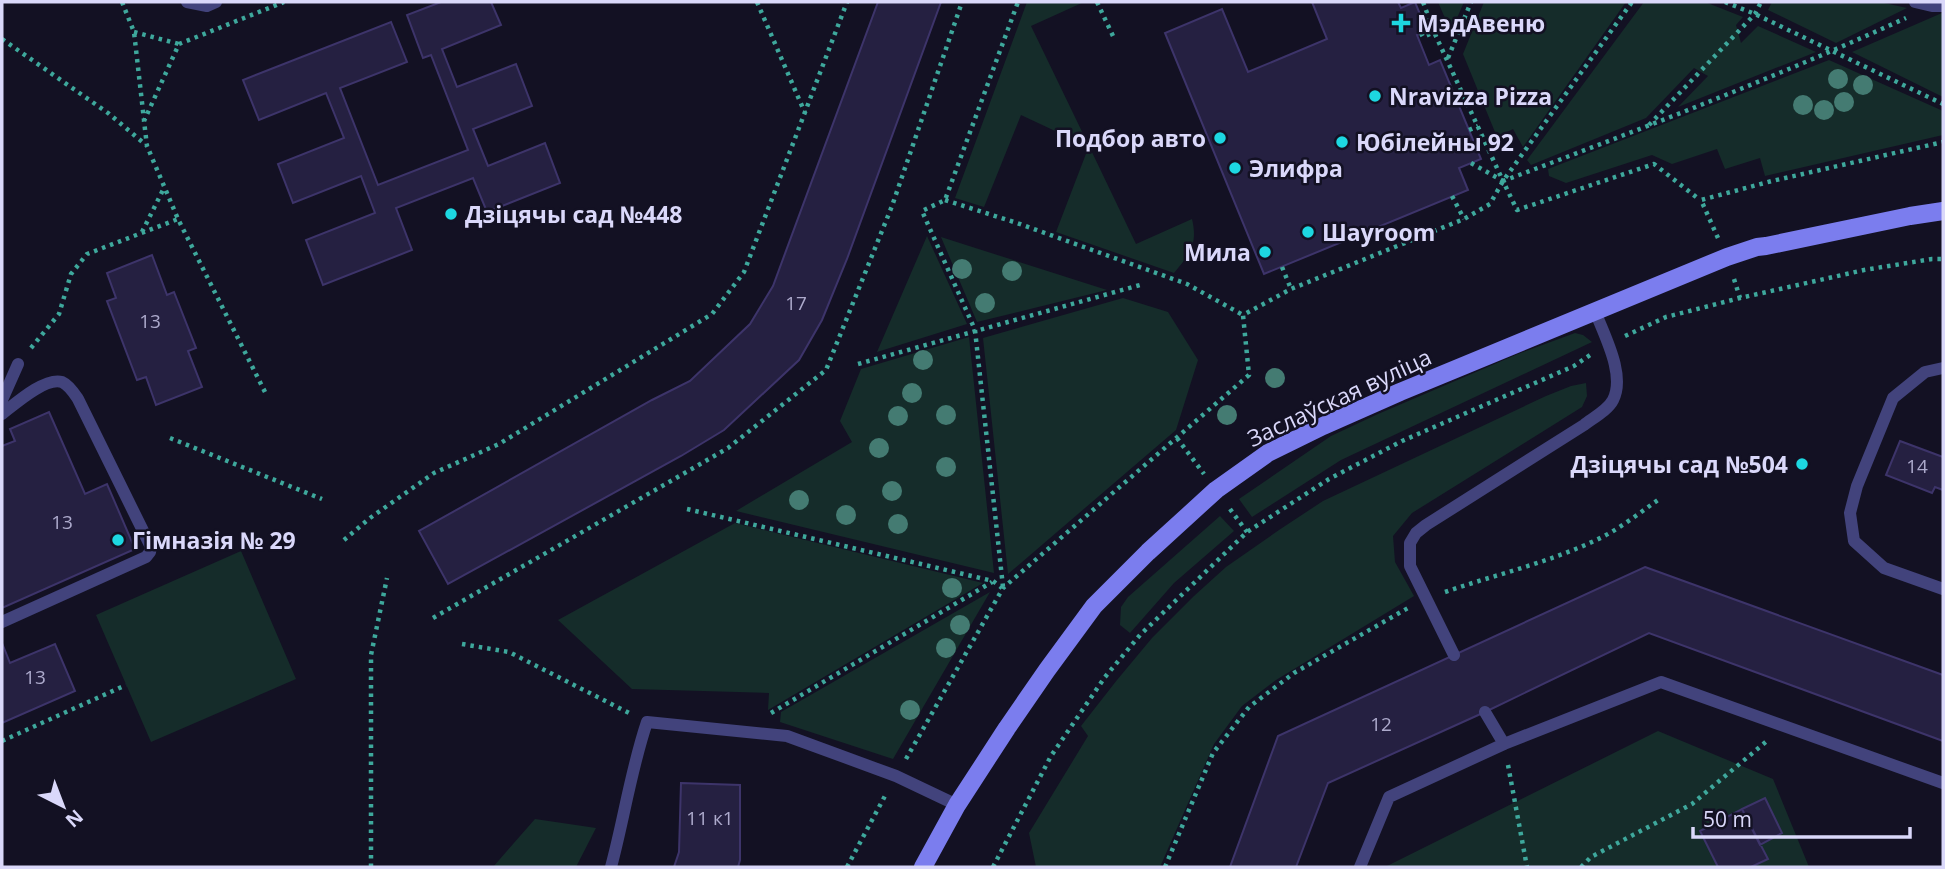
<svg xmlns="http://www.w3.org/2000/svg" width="1945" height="869" viewBox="0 0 1945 869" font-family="'Open Sans',sans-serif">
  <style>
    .green { fill: #152c2a }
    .building { fill: #252041; stroke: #3d346a; stroke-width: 2 }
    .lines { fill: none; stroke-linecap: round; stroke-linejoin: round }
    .path { stroke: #3ea89c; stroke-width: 4.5; stroke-dasharray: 3.5 5; stroke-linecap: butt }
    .lane { stroke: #42437c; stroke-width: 12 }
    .secondary { stroke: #7b7dee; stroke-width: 18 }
    .tree { fill: #447b72 }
    .poi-dot { fill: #1dd7e1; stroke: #131123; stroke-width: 2.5 }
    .labels { text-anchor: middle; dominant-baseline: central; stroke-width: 5; stroke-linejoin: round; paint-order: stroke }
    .number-label { font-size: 19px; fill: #adaacc }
    .poi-label { font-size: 23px; font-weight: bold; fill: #dad8fa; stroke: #131123; text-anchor: start }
    .street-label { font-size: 23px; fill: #dad8fa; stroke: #131123 }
  </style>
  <rect width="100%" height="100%" fill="#131123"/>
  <!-- green -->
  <path class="green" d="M 1027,2 L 1084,2 L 1031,26 L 1087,142 L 1085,145 L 1021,115 L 984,207 L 955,198 Z
    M 1438,2 L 1464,2 L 1451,32 Z
    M 1484,2 L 1626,2 L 1523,147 L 1513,129 L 1497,137 L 1463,54 Z
    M 1644,2 L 1705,2 L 1743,17 L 1736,25 L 1741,43 L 1758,26 L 1816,52 L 1678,107 L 1708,76 L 1694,68 L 1646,118 L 1531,165 L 1527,160 Z
    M 1772,2 L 1880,2 L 1907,8 L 1836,43 L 1768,10 Z
    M 1943,13 L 1943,97 L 1852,52 L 1942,13 Z
    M 1829,60 L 1943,111 L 1943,135 L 1765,176 L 1760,158 L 1725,169 L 1717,149 L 1672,164 L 1652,155 L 1566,183 L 1549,176 L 1548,169 Z
    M 1089,146 L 1136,244 L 1192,219 C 1198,244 1190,254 1174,273 L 1056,232 Z
    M 927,236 L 967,324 L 877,352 Z
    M 941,237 L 1107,290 L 977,322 Z
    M 1123,298 L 1168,312 L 1198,360 L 1176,430 L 1008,574 L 983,338 Z
    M 1575,333 L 1583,335 L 1592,342 L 1341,460 L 1252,517 L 1239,499 L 1331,436 L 1378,414 L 1518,354 Z
    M 969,337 L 994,573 L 736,511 L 852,442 L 840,421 L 861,369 Z
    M 1586,383 L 1587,396 L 1582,407 L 1412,513 L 1393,536 L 1395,562 L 1414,596 L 1276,680 L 1242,706 L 1214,744 L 1160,867 L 1036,867 L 1029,833 L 1088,736 L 1081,726 L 1117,680 L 1152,638 L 1194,596 L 1226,567 L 1279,530 L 1323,501 L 1546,396 L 1571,386 Z
    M 1220,516 L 1234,531 L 1174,583 L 1130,633 L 1120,625 L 1121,607 L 1128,597 Z
    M 735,523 L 983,583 L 768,710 L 769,693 L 632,689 L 558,620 Z
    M 241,551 L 296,679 L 151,742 L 96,615 Z
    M 990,592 L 893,759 L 780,722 L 781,712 Z
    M 1658,731 L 1773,779 L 1809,867 L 1385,867 Z
    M 535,819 L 596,828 L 576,867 L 493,867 Z"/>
  <!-- building -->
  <path class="building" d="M 441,2 L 491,2 L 501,25 L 442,49 L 457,87 L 516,64 L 532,106 L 473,129 L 488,166 L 545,143 L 560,183 L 487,212 L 473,178 L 396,208 L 412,250 L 323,285 L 306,240 L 375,213 L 361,176 L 293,203 L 278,164 L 344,138 L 326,93 L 259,120 L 243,80 L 391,22 L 407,62 L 340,88 L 378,185 L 468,150 L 431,55 L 423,58 L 407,15 Z
    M 878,2 L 941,2 L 847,259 L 822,320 L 799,360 L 724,430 L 681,456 L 448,584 L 419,531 L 652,400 L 690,381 L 750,324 L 773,286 Z
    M 1312,2 L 1398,2 L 1401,8 L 1415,2 L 1427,31 L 1417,35 L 1429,65 L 1440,60 L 1481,159 L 1459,168 L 1468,190 L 1264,274 L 1165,33 L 1222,9 L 1248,72 L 1327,39 Z
    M 152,255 L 167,295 L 174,292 L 196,348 L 188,351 L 202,387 L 156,405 L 146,377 L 137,380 L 107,301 L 116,298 L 107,273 Z
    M 49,412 L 85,494 L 107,484 L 135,549 L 2,608 L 2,446 L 15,441 L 10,429 Z
    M 1900,441 L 1943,457 L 1943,490 L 1935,487 L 1932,493 L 1886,475 Z
    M 1645,567 L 1943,675 L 1943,741 L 1649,633 L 1485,712 L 1328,783 L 1296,867 L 1230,867 L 1278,736 Z
    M 2,643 L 10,663 L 55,644 L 75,691 L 2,723 Z
    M 681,783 L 740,785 L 740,860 L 738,867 L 674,867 L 679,852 Z
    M 1765,798 L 1782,833 L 1760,845 L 1742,809 Z
    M 1742,809 L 1768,859 L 1751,867 L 1718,867 L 1700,831 Z"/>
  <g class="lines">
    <!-- path -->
    <path class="path" d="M 122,2 L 134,32 L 144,120
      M 757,2 L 805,113
      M 1097,2 L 1113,36
      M 1423,2 L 1434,32 L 1503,181 C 1639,130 1774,78 1906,18
      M 1725,2 L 1755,14 L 1943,104
      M 134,32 L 179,44
      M 1421,33 L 1423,37 L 1434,32
      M 2,39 L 108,113 L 146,145
      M 1448,58 L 1471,2
      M 1649,125 L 1755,14 L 1761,2
      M 1469,130 L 1478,126
      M 1471,163 L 1503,181 L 1517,210 L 1654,164 L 1700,200
      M 1452,196 L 1464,219
      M 945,200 L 1017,223 L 1187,284 L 1243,315
      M 142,232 L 164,188
      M 1718,238 L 1701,200 L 1772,181 L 1943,142
      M 1282,267 L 1291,289
      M 1734,279 L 1740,298
      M 1625,336 L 1666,317 L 1740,298 L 1864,270 L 1932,259 L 1943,259
      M 31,348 L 59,314 L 71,274 L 87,254 L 178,219
      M 858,364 L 1140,285
      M 265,392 L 178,219 L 147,146 L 144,121 L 179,44 L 284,2
      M 170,438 L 322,499
      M 1177,438 L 1204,474
      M 687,509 L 993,581 L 1002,588
      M 1230,509 L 1247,532
      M 344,540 L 370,518 L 434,473 L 499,444 L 712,314 L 744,272 L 847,2
      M 1003,587 L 975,330 L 922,211 L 945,200 L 1018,2
      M 1445,592 C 1494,575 1547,563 1594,541 C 1617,531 1638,514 1658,500
      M 433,618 L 728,448 L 826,370 L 892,206 L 962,2
      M 462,644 L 509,652 L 631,714
      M 771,713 L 992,582
      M 2,741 L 126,685
      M 906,759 L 1003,588 L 1249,375 L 1243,315 L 1291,289 L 1464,219 L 1490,204 L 1503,181 L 1632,2
      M 1508,765 L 1527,867
      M 371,867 L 371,655 L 387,578
      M 847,867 L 886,794
      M 993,867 L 1051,756 L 1105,677 L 1140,635 L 1247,532 L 1329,479 L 1402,441 L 1574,366 L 1590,355
      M 1165,867 L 1213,753 L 1249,707 L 1294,673 L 1408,608
      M 1581,867 L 1591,857 L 1692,804 L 1768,740"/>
    <!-- lane -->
    <path class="lane" d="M 187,2 L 207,6 L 216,2
      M 1915,2 L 1932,6 L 1943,6
      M 1943,368 L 1925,372 L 1893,398 L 1857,486 L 1850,513 L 1854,541 L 1884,568 L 1943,589
      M 2,400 L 18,364
      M 2,414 C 15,404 45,377 62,382 C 69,385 74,393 78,399 L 151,547 L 150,552 L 146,557 L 2,622
      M 1454,655 L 1410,566 L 1410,543 L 1416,533 L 1426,525 L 1584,425 C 1593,418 1608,410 1613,400 C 1626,375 1604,335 1595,311
      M 1485,712 L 1504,744
      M 611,867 C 624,819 631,769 647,722 L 787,736 L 896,776 L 957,805
      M 1360,867 L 1389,797 L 1504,744 L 1661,682 L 1943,783"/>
    <!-- secondary -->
    <path class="secondary" d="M 923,867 L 957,805 L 1007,728 L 1047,670 L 1094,606 L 1148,552 L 1216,490 L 1268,453 L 1323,426 L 1400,392 L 1727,257 L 1757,247 L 1766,246 L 1910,216 L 1943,211"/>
  </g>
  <!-- trees -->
  <g class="tree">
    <circle cx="1838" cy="79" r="10"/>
    <circle cx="1863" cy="85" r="10"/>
    <circle cx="1844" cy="102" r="10"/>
    <circle cx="1803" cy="105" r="10"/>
    <circle cx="1824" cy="110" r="10"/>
    <circle cx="962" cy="269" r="10"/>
    <circle cx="1012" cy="271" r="10"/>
    <circle cx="985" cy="303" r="10"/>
    <circle cx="923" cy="360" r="10"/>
    <circle cx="1275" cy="378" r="10"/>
    <circle cx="912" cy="393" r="10"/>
    <circle cx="946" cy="415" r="10"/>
    <circle cx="1227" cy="415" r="10"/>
    <circle cx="898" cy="416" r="10"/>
    <circle cx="879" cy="448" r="10"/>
    <circle cx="946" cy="467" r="10"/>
    <circle cx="892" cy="491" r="10"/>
    <circle cx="799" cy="500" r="10"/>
    <circle cx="846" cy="515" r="10"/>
    <circle cx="898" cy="524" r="10"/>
    <circle cx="952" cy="588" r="10"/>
    <circle cx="960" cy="625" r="10"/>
    <circle cx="946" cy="648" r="10"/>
    <circle cx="910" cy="710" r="10"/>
  </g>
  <!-- markers -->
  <g class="poi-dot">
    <path d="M1397.5 12.5h7v7h7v7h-7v7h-7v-7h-7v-7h7z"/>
    <circle cx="1375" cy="96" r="7"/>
    <circle cx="1220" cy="138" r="7"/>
    <circle cx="1342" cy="142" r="7"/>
    <circle cx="1235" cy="168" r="7"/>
    <circle cx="451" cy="214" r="7"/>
    <circle cx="1308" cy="232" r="7"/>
    <circle cx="1265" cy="252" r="7"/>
    <circle cx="1802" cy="464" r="7"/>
    <circle cx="118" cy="540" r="7"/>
  </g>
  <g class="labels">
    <!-- number labels -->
    <g class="number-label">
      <text x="796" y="303">17</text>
      <text x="150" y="321">13</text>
      <text x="1917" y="466">14</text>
      <text x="62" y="522">13</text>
      <text x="35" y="677">13</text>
      <text x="1381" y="724">12</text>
      <text x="710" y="818">11 к1</text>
    </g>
    <!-- poi labels -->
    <g class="poi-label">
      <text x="1417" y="23">МэдАвеню</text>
      <text x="1389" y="96">Nravizza Pizza</text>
      <text x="1206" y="138" text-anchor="end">Подбор авто</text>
      <text x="1356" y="142">Юбілейны 92</text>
      <text x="1249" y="168">Элифра</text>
      <text x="465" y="214">Дзіцячы сад №448</text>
      <text x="1322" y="232">Шауroom</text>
      <text x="1251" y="252" text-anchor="end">Мила</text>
      <text x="1788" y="464" text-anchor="end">Дзіцячы сад №504</text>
      <text x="132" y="540">Гімназія № 29</text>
    </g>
    <!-- street labels -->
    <g class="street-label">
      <text transform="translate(1339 397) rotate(-25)">Заслаўская вуліца</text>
    </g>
  </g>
  <!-- border -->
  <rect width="1945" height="869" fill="none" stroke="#dad8fa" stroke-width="7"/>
  <!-- north arrow -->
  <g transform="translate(63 806) rotate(138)" stroke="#131123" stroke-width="5" paint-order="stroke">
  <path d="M0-5L12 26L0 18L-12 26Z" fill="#dad8fa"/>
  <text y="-10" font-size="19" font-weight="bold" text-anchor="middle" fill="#dad8fa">N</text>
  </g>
  <!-- scale -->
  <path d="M1693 827v10h217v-10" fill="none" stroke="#dad8fa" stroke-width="3.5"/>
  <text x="1703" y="827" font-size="21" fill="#dad8fa" stroke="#131123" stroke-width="5" paint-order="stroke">50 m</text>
</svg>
